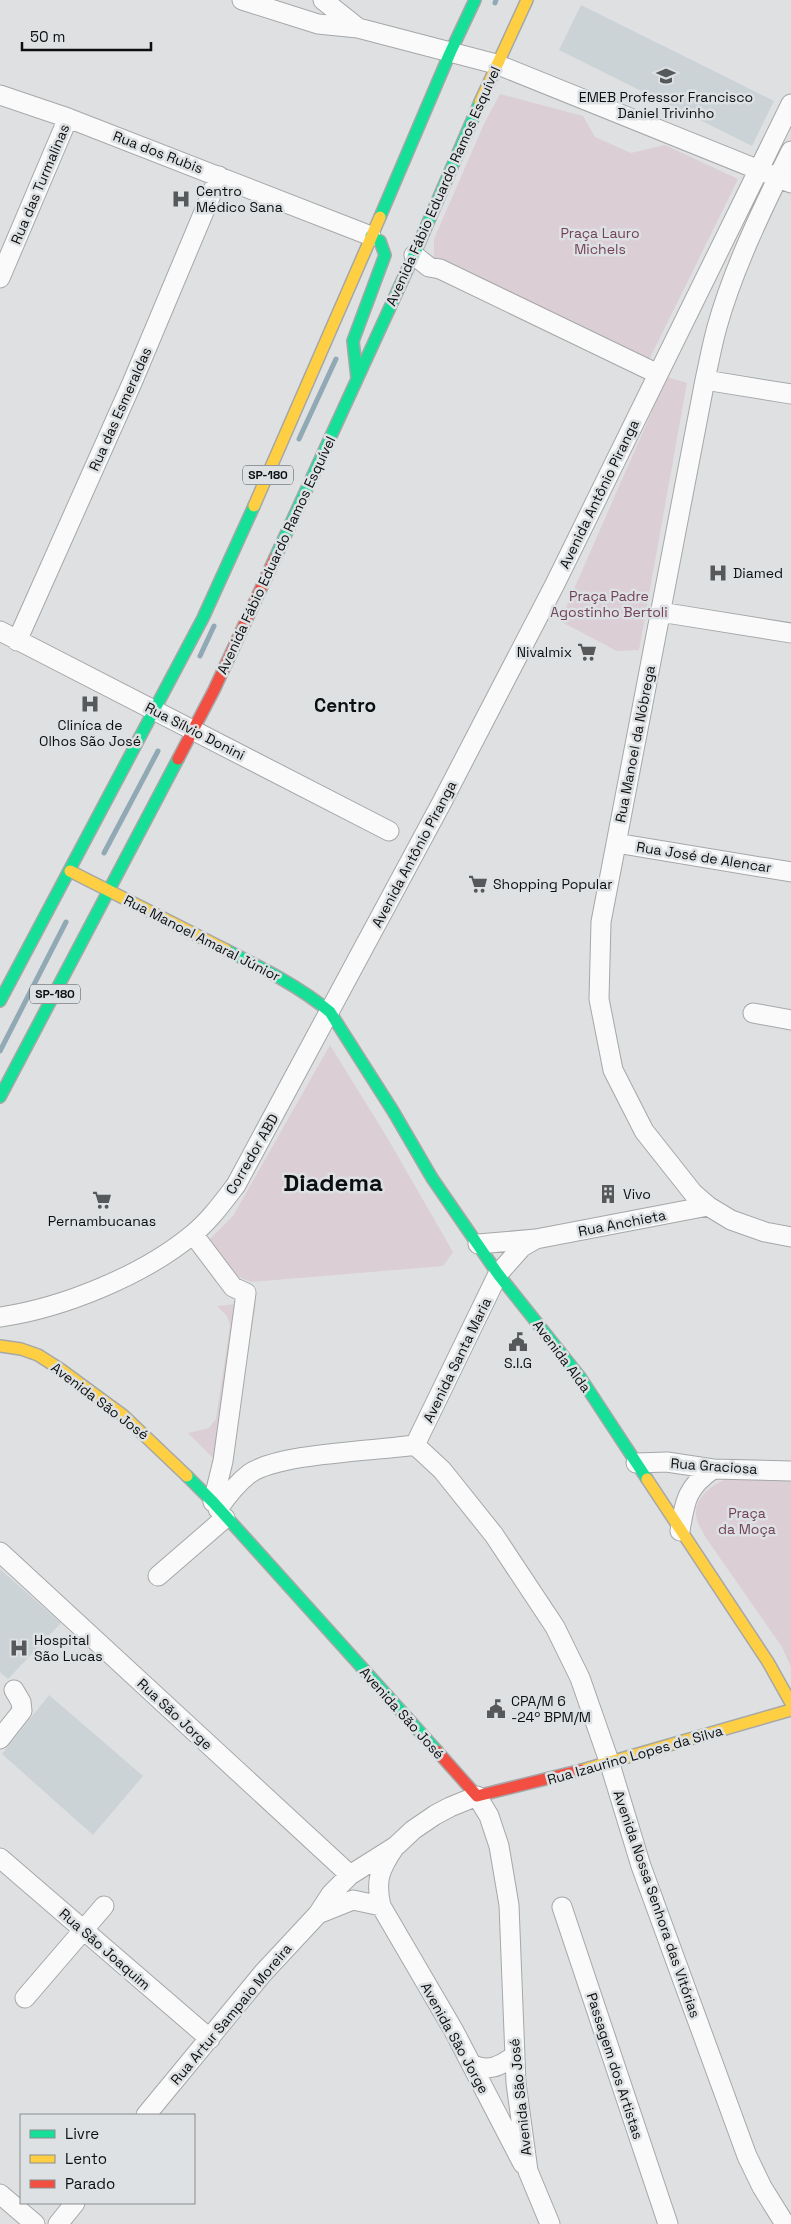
<svg xmlns="http://www.w3.org/2000/svg" width="791" height="2224" viewBox="0 0 791 2224" font-family="'Space Grotesk',sans-serif">
  <style>
    .built { fill: #ccd3d7 }
    .green { fill: #dbced4 }
    .lines { fill: none; stroke-linecap: round; stroke-linejoin: round }
    .stream { stroke: #90a9b4; stroke-width: 5 }
    .street-casing { stroke: #a5a7a8; stroke-width: 21 }
    .fast-casing { stroke: #a5a7a8; stroke-width: 14 }
    .slow-casing { stroke: #a5a7a8; stroke-width: 14 }
    .jam-casing { stroke: #a5a7a8; stroke-width: 14 }
    .street { stroke: #fafafb; stroke-width: 19 }
    .fast { stroke: #16e098; stroke-width: 11 }
    .slow { stroke: #ffcf43; stroke-width: 11 }
    .jam { stroke: #f24e42; stroke-width: 11 }
    .labels { text-anchor: middle; dominant-baseline: central; stroke-width: 5; stroke-linejoin: round; paint-order: stroke }
    .shield { fill: #dde1e3; stroke: #4b4d4f; stroke-width: 1 }
    .shield-label { font-size: 12px; font-weight: bold; fill: #0d0e0f }
    .poi-label { font-size: 14px; fill: #0d0e0f; stroke: #dde1e3; text-anchor: start }
    .street-label { font-size: 14px; fill: #0d0e0f; stroke: #dde1e3 }
    .park-label { font-size: 14px; fill: #734258; stroke: #dde1e3 }
    .district-label { font-size: 19px; font-weight: bold; fill: #0d0e0f; stroke: #dde1e3 }
    .town-label { font-size: 24px; font-weight: bold; fill: #0d0e0f; stroke: #dde1e3 }
  </style>
  <rect width="100%" height="100%" fill="#dee0e2"/>
  <!-- built -->
  <path class="built" d="M 581,5 L 774,101 L 752,146 L 559,50 Z
    M 0,1569 L 61,1623 L 8,1679 L 0,1672 Z
    M 49,1695 L 143,1776 L 93,1835 L 2,1754 Z"/>
  <!-- green -->
  <path class="green" d="M 500,94 L 583,116 L 595,137 L 631,153 L 665,145 L 738,179 L 647,364 L 429,267 L 434,254 L 434,239 L 484,124 Z
    M 667,377 L 687,383 L 639,650 L 617,651 L 560,621 Z
    M 330,1045 L 388,1139 L 453,1252 L 443,1266 L 251,1282 L 239,1277 L 209,1240 L 233,1216 Z
    M 256,1302 L 230,1466 L 218,1463 L 188,1433 L 209,1428 L 216,1419 L 230,1326 L 227,1316 L 217,1306 Z
    M 730,1478 L 791,1480 L 791,1667 L 782,1647 L 706,1538 C 703,1532 699,1526 697,1520 C 691,1499 713,1483 730,1478 Z"/>
  <g class="lines">
    <!-- stream -->
    <path class="stream" d="M 495,3 L 496,0
      M 299,439 L 336,359
      M 200,656 L 214,626
      M 104,853 L 158,751
      M 0,1051 L 66,922"/>
    <!-- street casing -->
    <g class="street-casing">
      <path id="street" d="M 242,0 L 318,24 L 358,28
        M 323,0 L 358,28 L 496,64 L 791,183
        M 0,95 L 68,118 L 371,236
        M 791,151 C 764,205 733,269 717,327 C 712,345 709,362 705,380 L 601,922 L 599,999 L 613,1070 L 644,1131 L 693,1193 L 708,1206 L 731,1220 L 765,1232 L 791,1237
        M 414,255 L 429,267 L 440,269 L 658,374
        M 0,278 L 68,118
        M 705,380 L 791,394
        M 660,612 L 791,633
        M 0,631 L 389,831
        M 17,641 L 132,383 L 219,176
        M 616,843 L 791,872
        M 753,1013 L 791,1020
        M 193,1234 L 233,1287 L 246,1293 L 223,1461 L 213,1502
        M 478,1244 L 536,1239 L 708,1206
        M 0,1317 C 63,1308 144,1275 193,1234 C 210,1220 223,1202 236,1185 L 442,802 L 554,586 L 791,104
        M 415,1445 L 442,1470 L 494,1535 L 555,1627 L 580,1678 L 609,1761 L 641,1866 L 747,2156 L 762,2187 L 785,2224
        M 415,1445 L 498,1274 L 522,1247 L 536,1239
        M 636,1463 L 667,1462 L 713,1469 L 791,1471
        M 218,1509 C 227,1496 236,1484 249,1474 C 278,1453 376,1451 415,1445
        M 680,1531 C 685,1500 687,1487 713,1469
        M 0,1552 L 350,1875
        M 158,1576 L 225,1518
        M 0,1739 L 22,1711 L 21,1702 L 14,1690
        M 394,1848 C 380,1869 375,1880 381,1906 L 454,2031 L 523,2164
        M 0,1858 L 210,2039
        M 562,1907 L 668,2224
        M 318,1914 L 353,1900 L 381,1906
        M 25,1998 L 104,1906
        M 471,2064 C 488,2072 499,2067 514,2056
        M 146,2115 L 263,1973 L 318,1914 L 331,1894 L 350,1875 L 396,1846 L 413,1830 L 435,1815 L 450,1807 L 477,1796 L 489,1816 L 499,1846 L 509,1905 L 516,2083 L 528,2171 L 550,2224
        M 0,2194 L 35,2224
        M 58,2224 L 75,2203"/>
    </g>
    <!-- fast casing -->
    <g class="fast-casing">
      <path id="fast" d="M 380,217 L 450,53 L 475,0
        M 357,378 L 353,341 L 385,255 L 380,241 L 371,236
        M 275,558 L 414,255 L 480,102
        M 226,950 C 262,968 299,986 330,1012 L 393,1111 L 432,1178 L 498,1274 L 580,1377 L 647,1479
        M 0,1001 L 203,618 L 254,506
        M 0,1097 L 178,759
        M 187,1476 L 213,1502 L 437,1751"/>
    </g>
    <!-- slow casing -->
    <g class="slow-casing">
      <path id="slow" d="M 480,102 L 527,0
        M 254,506 L 380,217
        M 70,871 L 226,950
        M 0,1346 L 21,1349 L 38,1355 L 60,1369 L 124,1416 L 187,1476
        M 647,1479 L 768,1662 L 791,1703
        M 582,1770 L 791,1710"/>
    </g>
    <!-- jam casing -->
    <g class="jam-casing">
      <path id="jam" d="M 178,759 L 214,690 L 275,558
        M 437,1751 L 477,1796 L 582,1770"/>
    </g>
    <!-- street -->
    <use href="#street" class="street"/>
    <!-- fast -->
    <use href="#fast" class="fast"/>
    <!-- slow -->
    <use href="#slow" class="slow"/>
    <!-- jam -->
    <use href="#jam" class="jam"/>
  </g>
  <!-- icons -->
  <defs>
    <g id="school-bare" transform="scale(1.5)"><path d="M0-5L7-2L0 1L-7-2ZM-4 1L0 2.5L4 1V4Q0 6-4 4Z" fill="#565859" stroke="#dde1e3" stroke-width="2.5" paint-order="stroke"/></g>
    <g id="hospital-bare" transform="scale(1.5)"><path d="M-5-5h3v3.5h4V-5h3V5h-3V1.5h-4V5h-3Z" fill="#565859" stroke="#dde1e3" stroke-width="2.5" paint-order="stroke"/></g>
    <g id="supermarket-bare" transform="scale(1.5)"><path d="M-6-5.5h2.5l.6 2H6L4.5 2H-2.5L-4.4-4H-6ZM-1.5 3.2a1.3 1.3 0 1 0 .1 0ZM3 3.2a1.3 1.3 0 1 0 .1 0Z" fill="#565859" stroke="#dde1e3" stroke-width="2.5" paint-order="stroke"/></g>
    <g id="building-bare" transform="scale(1.5)"><path d="M-4-6H4V6H1V3H-1V6H-4ZM-2.5-4.3h1.7v1.8h-1.7ZM.8-4.3h1.7v1.8H.8ZM-2.5-1h1.7V.8h-1.7ZM.8-1h1.7V.8H.8Z" fill="#565859" stroke="#dde1e3" stroke-width="2.5" paint-order="stroke"/></g>
    <g id="civic-bare" transform="scale(1.5)"><path d="M-.6-6.5H3V-4.5H.6V-3L4-1V1h2V6H-6V1h2V-1L-.6-3ZM-1.2 2.5V6h2.4V2.5Z" fill="#565859" stroke="#dde1e3" stroke-width="2.5" paint-order="stroke"/></g>
  </defs>
  <g fill-rule="evenodd">
    <use href="#school-bare" x="666" y="76"/>
    <use href="#hospital-bare" x="181" y="199"/>
    <use href="#hospital-bare" x="718" y="573"/>
    <use href="#supermarket-bare" x="587" y="652"/>
    <use href="#hospital-bare" x="90" y="704"/>
    <use href="#supermarket-bare" x="478" y="884"/>
    <use href="#building-bare" x="608" y="1194"/>
    <use href="#supermarket-bare" x="102" y="1200"/>
    <use href="#civic-bare" x="518" y="1342"/>
    <use href="#hospital-bare" x="19" y="1648"/>
    <use href="#civic-bare" x="496" y="1709"/>
  </g>
  <g class="labels">
    <!-- shield labels -->
    <g class="shield">
      <rect x="243" y="465.5" width="50" height="19" rx="4"/>
      <rect x="30" y="984.5" width="50" height="19" rx="4"/>
    </g>
    <g class="shield-label">
      <text x="268" y="475">SP-180</text>
      <text x="55" y="994">SP-180</text>
    </g>
    <!-- poi labels -->
    <g class="poi-label">
      <text x="666" y="97" text-anchor="middle">EMEB Professor Francisco<tspan x="666" dy="16">Daniel Trivinho</tspan></text>
      <text x="196" y="191">Centro<tspan x="196" dy="16">Médico Sana</tspan></text>
      <text x="733" y="573">Diamed</text>
      <text x="572" y="652" text-anchor="end">Nivalmix</text>
      <text x="90" y="725" text-anchor="middle">Cliníca de<tspan x="90" dy="16">Olhos São José</tspan></text>
      <text x="493" y="884">Shopping Popular</text>
      <text x="623" y="1194">Vivo</text>
      <text x="102" y="1221" text-anchor="middle">Pernambucanas</text>
      <text x="518" y="1363" text-anchor="middle">S.I.G</text>
      <text x="34" y="1640">Hospital<tspan x="34" dy="16">São Lucas</tspan></text>
      <text x="511" y="1701">CPA/M 6<tspan x="511" dy="16">-24º BPM/M</tspan></text>
    </g>
    <!-- street labels -->
    <g class="street-label">
      <text transform="translate(158 152) rotate(21)">Rua dos Rubis</text>
      <text transform="translate(40 184) rotate(-67)">Rua das Turmalinas</text>
      <text transform="translate(443 186) rotate(-66)">Avenida Fábio Eduardo Ramos Esquível</text>
      <text transform="translate(120 409) rotate(-66)">Rua das Esmeraldas</text>
      <text transform="translate(599 494) rotate(-64)">Avenida Antônio Piranga</text>
      <text transform="translate(276 555) rotate(-65)">Avenida Fábio Eduardo Ramos Esquível</text>
      <text transform="translate(195 731) rotate(27)">Rua Sílvio Donini</text>
      <text transform="translate(635 744) rotate(-79)">Rua Manoel da Nóbrega</text>
      <text transform="translate(414 854) rotate(-62)">Avenida Antônio Piranga</text>
      <text transform="translate(704 857) rotate(9)">Rua José de Alencar</text>
      <text transform="translate(202 938) rotate(27)">Rua Manoel Amaral Júnior</text>
      <text transform="translate(252 1154) rotate(-60)">Corredor ABD</text>
      <text transform="translate(622 1223) rotate(-11)">Rua Anchieta</text>
      <text transform="translate(562 1356) rotate(53)">Avenida Alda</text>
      <text transform="translate(457 1360) rotate(-64)">Avenida Santa Maria</text>
      <text transform="translate(100 1401) rotate(37)">Avenida São José</text>
      <text transform="translate(714 1466) rotate(4)">Rua Graciosa</text>
      <text transform="translate(402 1713) rotate(48)">Avenida São José</text>
      <text transform="translate(175 1714) rotate(43)">Rua São Jorge</text>
      <text transform="translate(635 1755) rotate(-16)">Rua Izaurino Lopes da Silva</text>
      <text transform="translate(657 1904) rotate(71)">Avenida Nossa Senhora das Vitórias</text>
      <text transform="translate(105 1949) rotate(41)">Rua São Joaquim</text>
      <text transform="translate(231 2014) rotate(-50)">Rua Artur Sampaio Moreira</text>
      <text transform="translate(455 2038) rotate(61)">Avenida São Jorge</text>
      <text transform="translate(615 2066) rotate(72)">Passagem dos Artistas</text>
      <text transform="translate(520 2097) rotate(-96)">Avenida São José</text>
    </g>
    <!-- park labels -->
    <g class="park-label">
      <text x="600" y="233">Praça Lauro<tspan x="600" dy="16">Michels</tspan></text>
      <text x="609" y="596">Praça Padre<tspan x="609" dy="16">Agostinho Bertoli</tspan></text>
      <text x="747" y="1513">Praça<tspan x="747" dy="16">da Moça</tspan></text>
    </g>
    <!-- district labels -->
    <g class="district-label">
      <text x="345" y="705">Centro</text>
    </g>
    <!-- town labels -->
    <g class="town-label">
      <text x="333" y="1182">Diadema</text>
    </g>
  </g>
  <!-- legend -->
  <rect x="20" y="2114" width="175" height="90" fill="#dde1e3" stroke="#8a8d8e"/>
  <rect x="30" y="2130" width="25" height="8" fill="#16e098" stroke="#8a8d8e"/>
  <text x="65" y="2139" font-size="15" fill="#0d0e0f">Livre</text>
  <rect x="30" y="2155" width="25" height="8" fill="#ffcf43" stroke="#8a8d8e"/>
  <text x="65" y="2164" font-size="15" fill="#0d0e0f">Lento</text>
  <rect x="30" y="2180" width="25" height="8" fill="#f24e42" stroke="#8a8d8e"/>
  <text x="65" y="2189" font-size="15" fill="#0d0e0f">Parado</text>
  <!-- scale -->
  <path d="M22 42v8h129v-8" fill="none" stroke="#0d0e0f" stroke-width="2.5"/>
  <text x="30" y="42" font-size="15" fill="#0d0e0f" stroke="#dde1e3" stroke-width="4" paint-order="stroke">50 m</text>
</svg>
